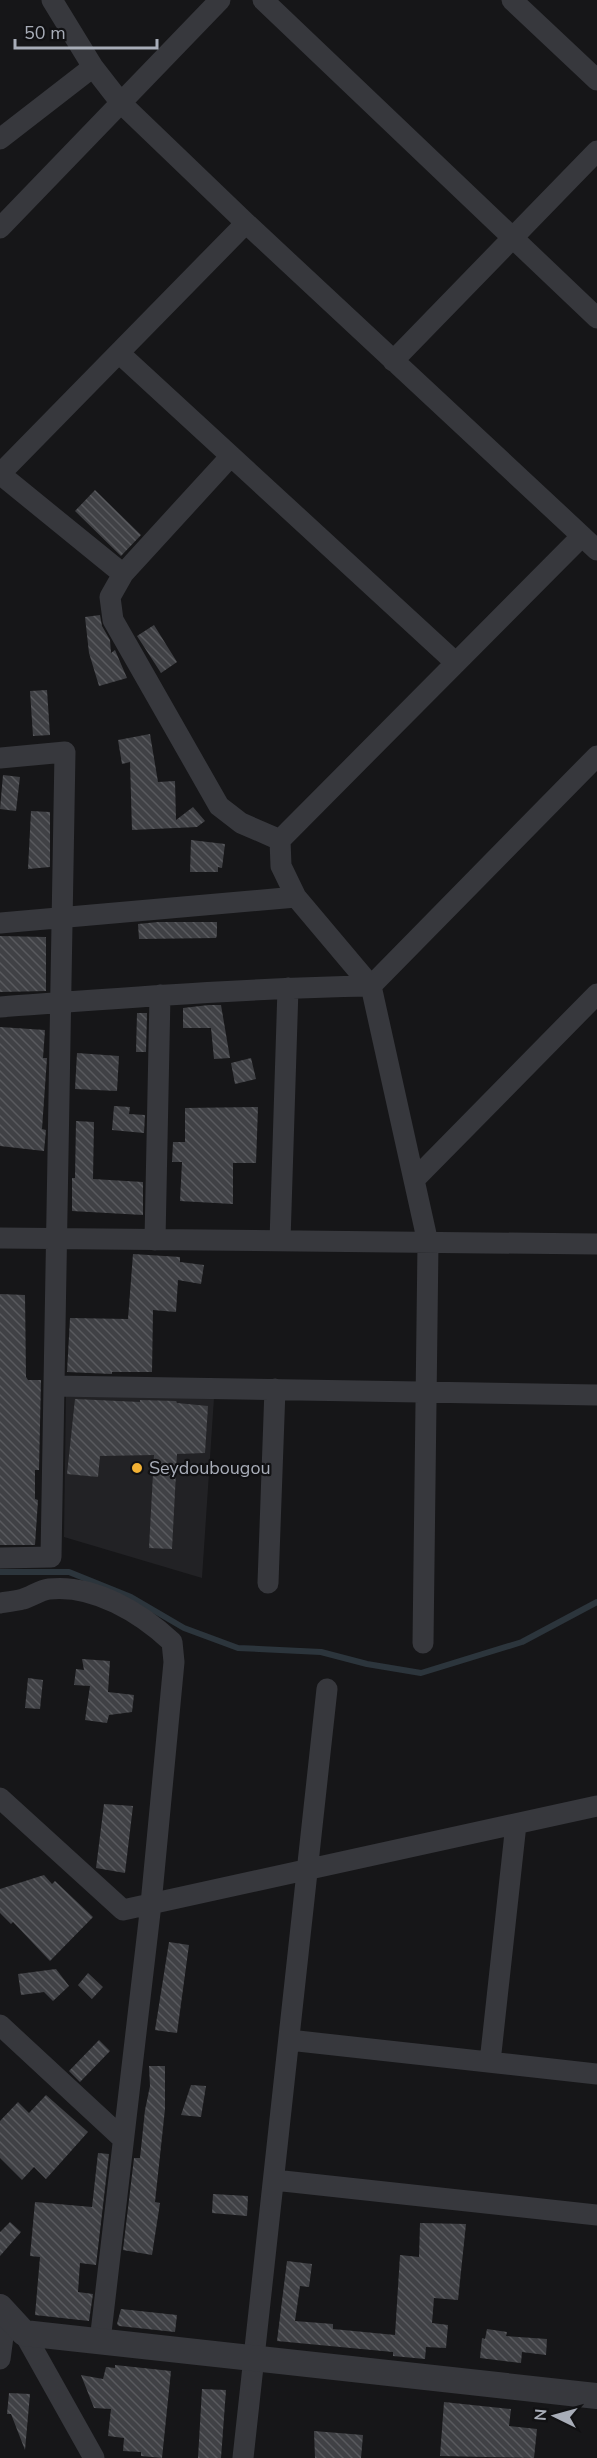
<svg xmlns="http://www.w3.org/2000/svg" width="597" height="2458" viewBox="0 0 597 2458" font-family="'Nunito Sans',sans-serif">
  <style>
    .built { fill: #222225 }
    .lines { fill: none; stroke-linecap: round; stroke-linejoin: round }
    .stream { stroke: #2c353c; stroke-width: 6 }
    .building { fill: url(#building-back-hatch) }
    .minor { stroke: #37383d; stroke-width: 21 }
    .tertiary { stroke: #37383d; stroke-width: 26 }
    .poi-dot { fill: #f2b134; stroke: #111113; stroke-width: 2 }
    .labels { text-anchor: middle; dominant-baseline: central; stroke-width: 4.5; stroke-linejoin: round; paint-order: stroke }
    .poi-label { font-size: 18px; fill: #a8adb8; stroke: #111113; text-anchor: start }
  </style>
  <defs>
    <pattern id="building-back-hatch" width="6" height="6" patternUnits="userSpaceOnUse" patternTransform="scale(1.5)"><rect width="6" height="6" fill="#404145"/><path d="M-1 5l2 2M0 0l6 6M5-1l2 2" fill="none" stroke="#595a5e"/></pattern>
  </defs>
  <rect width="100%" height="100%" fill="#161618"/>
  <!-- built -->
  <path class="built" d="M 66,1394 L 214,1398 L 202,1578 L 64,1537 Z"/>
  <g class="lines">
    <!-- stream -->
    <path class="stream" d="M 0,1572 L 69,1572 L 131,1597 L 184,1628 L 238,1648 L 321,1652 L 367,1664 L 421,1673 L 522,1642 L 597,1602"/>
  </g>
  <!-- building -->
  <path class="building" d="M 95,490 L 141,535 L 121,556 L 75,511 Z
    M 100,615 L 102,626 L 110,640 L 111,653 L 115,650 L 127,678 L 99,686 L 89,653 L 85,617 Z
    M 154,625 L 177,662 L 161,673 L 137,636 Z
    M 47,690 L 50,735 L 33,736 L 30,691 Z
    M 150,734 L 158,782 L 175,781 L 176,820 L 193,807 L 205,821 L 197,827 L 132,830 L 130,762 L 122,764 L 118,740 Z
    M 3,775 L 20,777 L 16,811 L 0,809 Z
    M 31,811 L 50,812 L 50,867 L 28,869 Z
    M 191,840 L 225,844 L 222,868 L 218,867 L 218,872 L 190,872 Z
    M 158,922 L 217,922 L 217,935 L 216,938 L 139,939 L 138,924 Z
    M 0,936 L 46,937 L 46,991 L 0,992 Z
    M 209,1005 L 221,1005 L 230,1058 L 214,1059 L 211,1028 L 183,1028 L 183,1008 Z
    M 137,1013 L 147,1013 L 146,1052 L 136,1052 Z
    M 0,1027 L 45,1030 L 43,1058 L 47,1058 L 42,1129 L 46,1130 L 44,1151 L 0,1146 Z
    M 77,1053 L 119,1056 L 117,1091 L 75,1089 Z
    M 251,1058 L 256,1079 L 235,1084 L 231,1063 Z
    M 114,1106 L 130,1107 L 129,1114 L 145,1115 L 144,1133 L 112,1130 Z
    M 258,1107 L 256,1163 L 233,1163 L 233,1204 L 180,1201 L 182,1162 L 172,1162 L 173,1142 L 185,1142 L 185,1108 Z
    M 76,1121 L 94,1122 L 93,1179 L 143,1182 L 143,1215 L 72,1211 L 72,1178 L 75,1178 Z
    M 133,1254 L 180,1257 L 180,1262 L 204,1265 L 201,1284 L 178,1280 L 176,1312 L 153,1310 L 152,1372 L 112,1372 L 112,1374 L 67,1372 L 70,1318 L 128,1319 Z
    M 0,1294 L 25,1295 L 26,1377 L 28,1380 L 41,1380 L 39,1470 L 35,1470 L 35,1499 L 38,1500 L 35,1545 L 0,1545 Z
    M 75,1399 L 140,1402 L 140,1400 L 176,1401 L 177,1403 L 208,1406 L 205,1453 L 177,1454 L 172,1549 L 149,1548 L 154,1455 L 100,1456 L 98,1477 L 67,1474 Z
    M 82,1659 L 110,1661 L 108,1692 L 134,1695 L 132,1712 L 109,1715 L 107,1723 L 85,1720 L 90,1686 L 74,1685 L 76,1669 L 84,1670 Z
    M 28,1678 L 43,1680 L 40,1709 L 25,1708 Z
    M 104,1804 L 133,1806 L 125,1873 L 96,1868 Z
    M 44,1875 L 52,1884 L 55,1881 L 93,1917 L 50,1961 L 13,1922 L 11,1924 L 0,1913 L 0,1889 Z
    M 169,1942 L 189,1945 L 177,2033 L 155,2030 Z
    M 56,1969 L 69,1986 L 53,2001 L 44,1992 L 21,1995 L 18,1974 Z
    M 88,1973 L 103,1987 L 92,1999 L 78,1985 Z
    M 99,2040 L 110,2051 L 80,2082 L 69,2071 Z
    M 149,2066 L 165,2066 L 165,2109 L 155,2202 L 160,2203 L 152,2255 L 123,2250 L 134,2158 L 140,2158 L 145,2110 L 150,2086 Z
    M 191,2085 L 206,2086 L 201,2117 L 181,2115 Z
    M 46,2095 L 88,2132 L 46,2179 L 34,2167 L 22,2180 L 0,2158 L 0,2121 L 18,2102 L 29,2113 Z
    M 98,2153 L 109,2154 L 96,2265 L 80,2263 L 78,2292 L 93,2294 L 89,2321 L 35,2315 L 40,2257 L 30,2256 L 35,2202 L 92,2207 Z
    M 213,2194 L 248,2196 L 247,2216 L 212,2213 Z
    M 10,2222 L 21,2232 L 0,2256 L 0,2232 Z
    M 420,2223 L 466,2224 L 458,2300 L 434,2298 L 432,2323 L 448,2325 L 446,2348 L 426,2347 L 425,2359 L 393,2356 L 393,2352 L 277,2341 L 287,2261 L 312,2264 L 309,2287 L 300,2286 L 295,2321 L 333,2324 L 333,2329 L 395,2335 L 400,2255 L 419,2257 Z
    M 121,2309 L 177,2315 L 175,2332 L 119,2326 L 117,2324 Z
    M 487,2329 L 507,2332 L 506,2336 L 547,2339 L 546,2355 L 522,2352 L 521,2363 L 480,2358 L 482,2338 L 485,2339 Z
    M 115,2365 L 171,2371 L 162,2458 L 141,2456 L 141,2452 L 123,2451 L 124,2438 L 108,2436 L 111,2409 L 94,2408 L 81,2375 L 103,2379 L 106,2367 L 115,2368 Z
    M 202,2389 L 226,2390 L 221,2458 L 198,2458 Z
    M 9,2393 L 30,2394 L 25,2450 L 11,2414 L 7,2414 Z
    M 444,2402 L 511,2409 L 509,2426 L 537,2429 L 534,2458 L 440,2456 Z
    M 314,2431 L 363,2435 L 361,2458 L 315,2458 Z"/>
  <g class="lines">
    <!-- minor -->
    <path class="minor" d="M 52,0 L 93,67 L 121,103 L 246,223 L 597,550
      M 263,0 L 597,318
      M 512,0 L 597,80
      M 0,139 L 93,67
      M 0,228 L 220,0
      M 119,353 L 456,663
      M 393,361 L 597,151
      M 231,456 L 123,574 L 110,597 L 113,620 L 219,806 L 241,823 L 280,840
      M 0,474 L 246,223
      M 0,474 L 123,574
      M 0,758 L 65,752 L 51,1557 L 0,1558
      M 0,923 L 296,897
      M 0,1007 C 124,998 247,988 371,986 L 597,756
      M 415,1179 L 597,994
      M 0,1238 L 597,1244
      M 155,1240 L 160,995
      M 280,1241 L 288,988
      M 54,1386 L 597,1395
      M 268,1583 L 275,1389
      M 0,1603 C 7,1602 16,1601 23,1599 C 31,1597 40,1590 49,1589 C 94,1584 141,1613 172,1642 L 174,1662 L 151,1904 L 100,2341
      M 423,1643 L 428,1243 L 371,986 L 296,897 L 281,866 L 280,840 L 582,536
      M 0,1798 L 123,1910 L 597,1806
      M 0,2025 L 122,2138
      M 289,2040 L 597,2074
      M 490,2062 L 516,1824
      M 274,2180 L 597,2215
      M 24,2333 L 94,2458
      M 0,2359 L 6,2314
      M 243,2458 L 327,1689"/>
    <!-- tertiary -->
    <path class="tertiary" d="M 0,2307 L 24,2333 L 597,2396"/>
  </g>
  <!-- markers -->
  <circle class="poi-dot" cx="137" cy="1468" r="6"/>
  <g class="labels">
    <!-- poi labels -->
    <g class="poi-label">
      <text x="149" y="1468">Seydoubougou</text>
    </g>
  </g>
  <!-- north arrow -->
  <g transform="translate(555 2416) rotate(275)" stroke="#111113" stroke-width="4.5" paint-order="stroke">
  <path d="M0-4.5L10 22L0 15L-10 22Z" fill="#a8adb8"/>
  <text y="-9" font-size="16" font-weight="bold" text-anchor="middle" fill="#a8adb8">N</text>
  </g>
  <!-- scale -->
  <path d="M15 39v9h142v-9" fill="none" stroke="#a8adb8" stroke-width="3"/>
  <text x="24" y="39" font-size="18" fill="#a8adb8" stroke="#111113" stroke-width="4.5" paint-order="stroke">50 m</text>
</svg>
